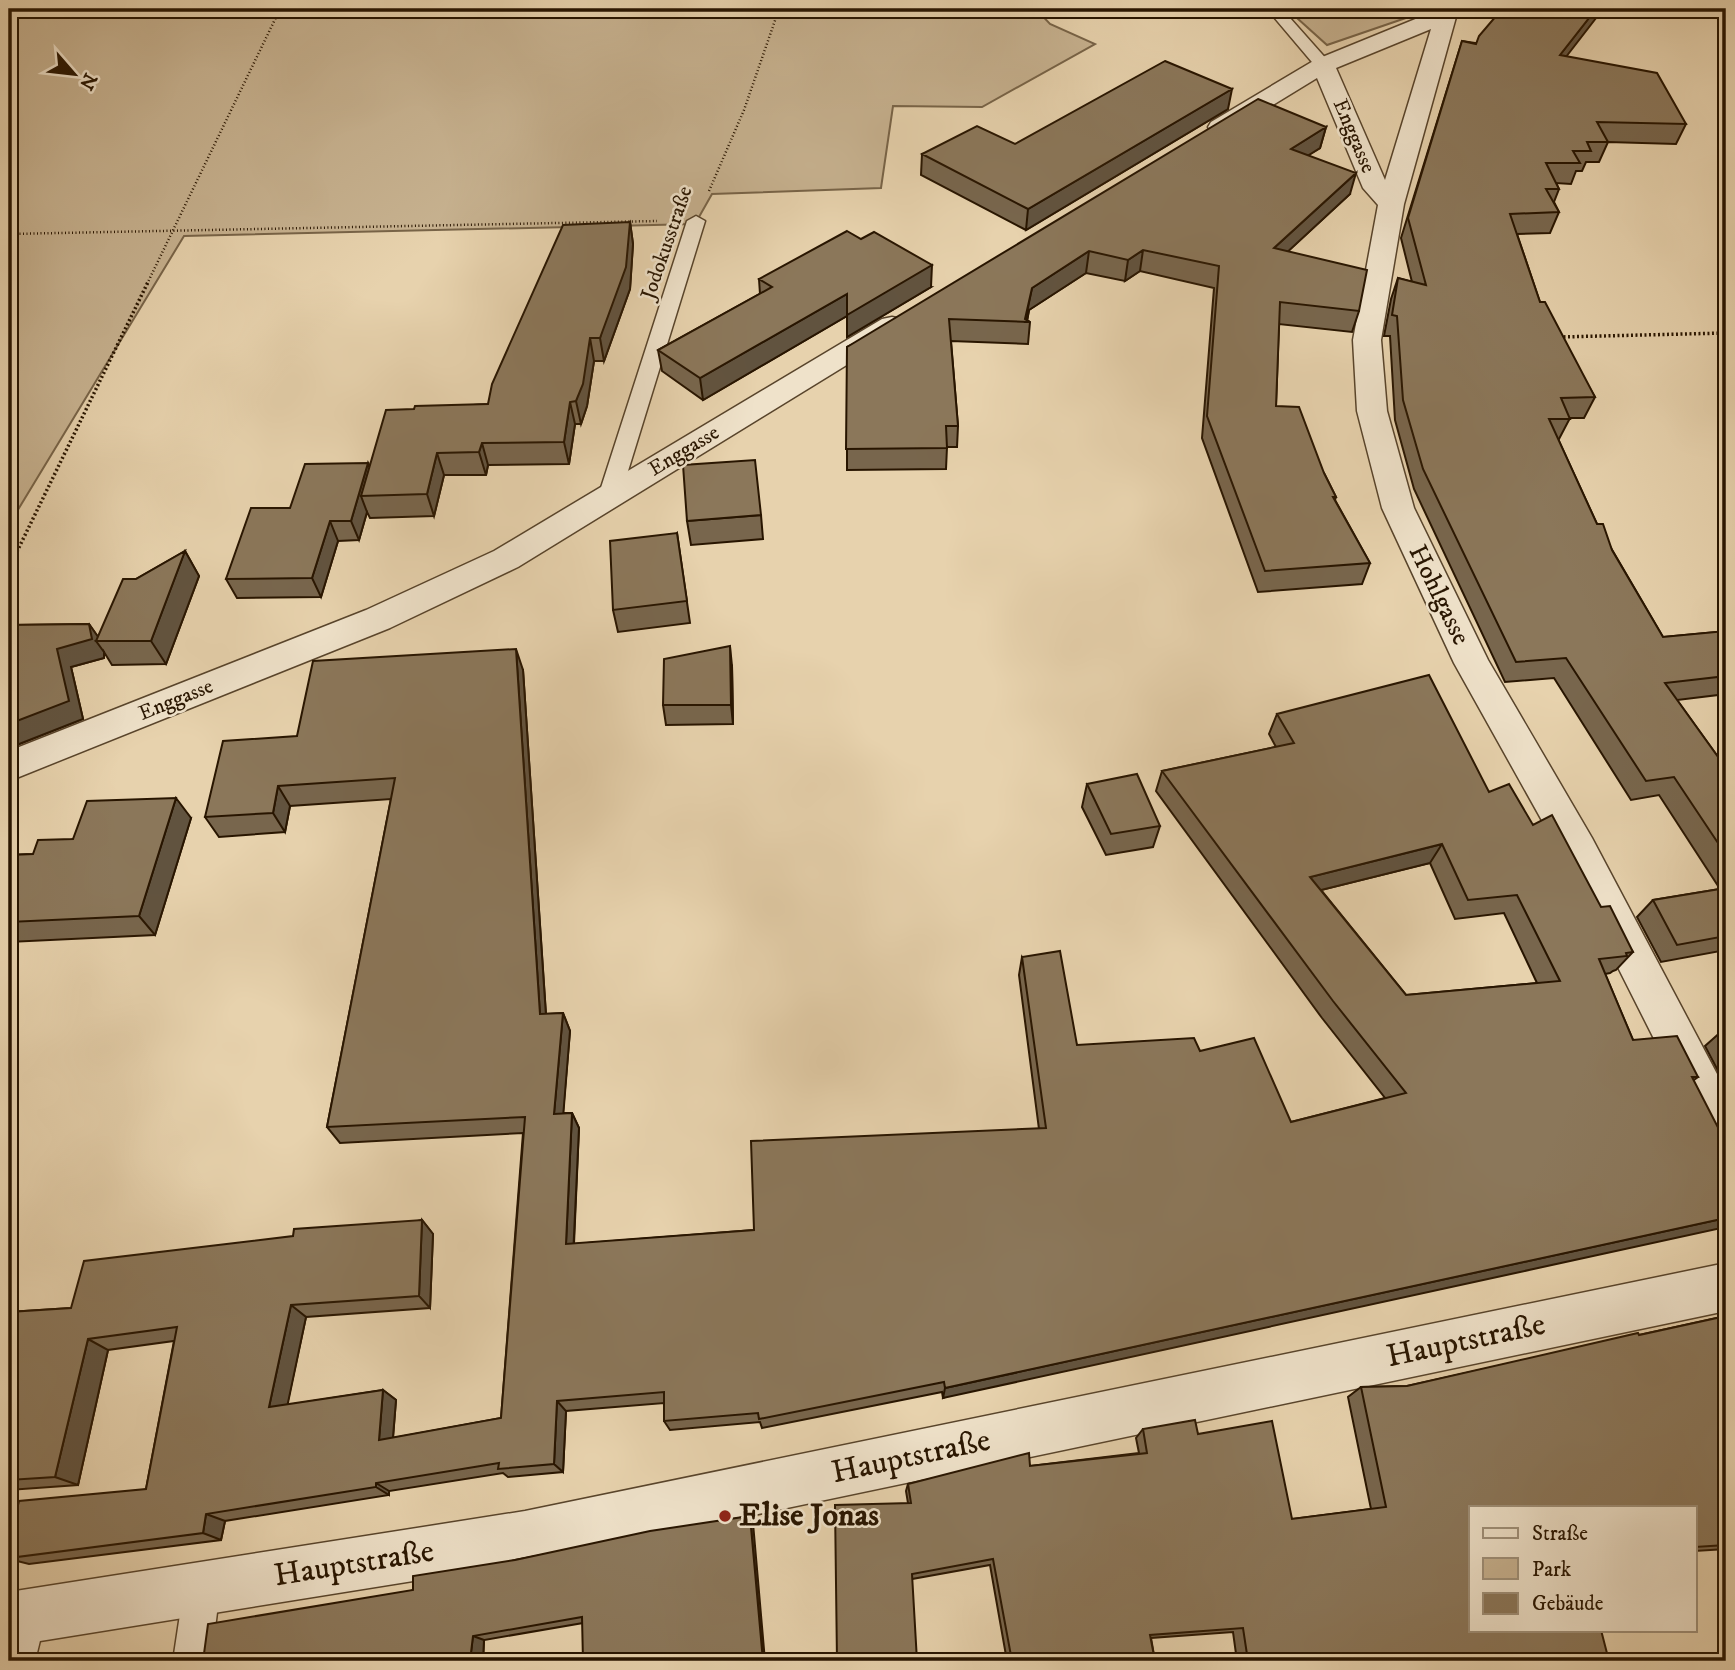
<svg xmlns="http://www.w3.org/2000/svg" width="1735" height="1670" viewBox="0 0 1735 1670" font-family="'IM FELL DW Pica',serif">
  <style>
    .green { fill: #c7b290; stroke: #786448; stroke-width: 2 }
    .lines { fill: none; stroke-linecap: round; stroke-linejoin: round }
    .lane-casing { stroke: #58442b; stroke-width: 3 }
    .street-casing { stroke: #58442b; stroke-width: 3 }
    .path-far1 { stroke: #281500; stroke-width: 2.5; stroke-dasharray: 1 2.5; stroke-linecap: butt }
    .path { stroke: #281500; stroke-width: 3.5; stroke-dasharray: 2 2.5; stroke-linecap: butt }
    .lane { fill: #efe2ca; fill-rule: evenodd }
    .street { fill: #efe2ca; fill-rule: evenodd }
    .wall { fill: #78664d; stroke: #281500; stroke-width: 2; fill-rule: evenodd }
    .shaded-wall { fill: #61533f; stroke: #281500; stroke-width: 2 }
    .building { fill: #8b775a; stroke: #281500; stroke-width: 2; fill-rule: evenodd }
    .poi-dot { fill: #8f2418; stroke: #efe2ca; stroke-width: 2.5 }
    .labels { text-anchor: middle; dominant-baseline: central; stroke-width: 5; stroke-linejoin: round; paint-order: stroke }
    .far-street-label { font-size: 21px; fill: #281500; stroke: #efe2ca }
    .street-label { font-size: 26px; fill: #281500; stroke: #efe2ca }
    .near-street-label { font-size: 32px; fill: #281500; stroke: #efe2ca }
    .near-poi-label { font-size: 32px; font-weight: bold; fill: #281500; stroke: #efe2ca; text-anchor: start }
  </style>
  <rect width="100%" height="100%" fill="#e7d2ad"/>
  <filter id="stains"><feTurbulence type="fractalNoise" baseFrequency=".00286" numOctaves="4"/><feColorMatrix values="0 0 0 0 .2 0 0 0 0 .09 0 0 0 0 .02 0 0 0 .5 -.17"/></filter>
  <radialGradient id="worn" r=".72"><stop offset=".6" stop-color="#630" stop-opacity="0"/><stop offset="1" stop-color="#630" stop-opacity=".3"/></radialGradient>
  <!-- green -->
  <path class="green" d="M 9,9 L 1036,9 L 1050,24 L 1095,44 L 982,107 L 893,106 L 881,188 L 712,194 L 695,224 L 184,236 L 16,513 L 9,513 Z
    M 1287,9 L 1432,9 L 1327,45 Z"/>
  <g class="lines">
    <!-- lane casing -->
    <g class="lane-casing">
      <path id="lane" d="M 1267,9 L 1282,9 L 1329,62 L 1331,65 L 1329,68 L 1317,68 Z
        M 696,216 L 705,221 L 620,497 L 617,502 L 609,504 L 601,502 L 598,497 L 687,221 Z
        M 202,1570 L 215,1575 L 220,1588 L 211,1661 L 173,1661 L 184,1588 L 189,1575 Z
        M 27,1597 L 40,1603 L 46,1616 L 35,1661 L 9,1661 L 9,1615 L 14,1603 Z"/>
    </g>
    <!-- street casing -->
    <g class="street-casing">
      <path id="street" d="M 1440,9 L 1463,9 L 1456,17 L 1404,204 L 1381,340 L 1387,411 L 1414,508 L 1488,660 L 1592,838 L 1726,1091 L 1726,1156 L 1710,1150 L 1564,860 L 1454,663 L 1382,508 L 1357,411 L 1353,340 L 1378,205 L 1363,188 L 1317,78 L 1229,132 L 1220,134 L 1211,132 L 1208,127 L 1211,122 L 1315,60 ZM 1431,29 L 1385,180 L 1336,68 Z
        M 892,317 L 902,319 L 906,325 L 902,331 L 518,567 L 390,628 L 9,781 L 9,751 L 366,610 L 494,551 L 882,319 Z
        M 1726,1263 L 1726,1311 L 525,1563 L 9,1646 L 9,1592 L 525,1511 Z"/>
    </g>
    <!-- path-far1 -->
    <path class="path-far1" d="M 709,191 L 744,110 L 779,9
      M 9,234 L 657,221
      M 147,284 L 280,9"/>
    <!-- path -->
    <path class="path" d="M 1559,337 L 1726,333
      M 9,568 L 148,282"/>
    <!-- lane -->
    <use href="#lane" class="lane"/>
    <!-- street -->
    <use href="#street" class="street"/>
  </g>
  <!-- wall -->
  <path class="wall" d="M 1462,41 L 1566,57 L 1686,124 L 1676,144 L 1608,142 L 1599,162 L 1586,162 L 1582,171 L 1576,171 L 1571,184 L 1556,183 L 1559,189 L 1554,202 L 1559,212 L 1550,233 L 1517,234 L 1540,302 L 1595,397 L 1584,418 L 1570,418 L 1559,439 L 1558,439 L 1597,524 L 1663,637 L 1726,631 L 1726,694 L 1677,700 L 1726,768 L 1726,950 L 1661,962 L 1637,917 L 1653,900 L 1720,889 L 1659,795 L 1631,800 L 1554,678 L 1505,682 L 1414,489 L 1395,420 L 1390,336 L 1384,336 L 1391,299 L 1398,278 L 1412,282 L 1401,238 Z
    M 1228,109 L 1026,230 L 921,175 L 922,154 L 1015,144 Z
    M 1326,127 L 1320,148 L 1308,155 L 1350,194 L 1288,251 L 1359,311 L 1352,332 L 1279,324 L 1276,406 L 1324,473 L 1336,497 L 1335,500 L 1370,563 L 1362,584 L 1258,592 L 1202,438 L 1214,288 L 1140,271 L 1125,281 L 1086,273 L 1029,310 L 1027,320 L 1030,322 L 1028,344 L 951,341 L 958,426 L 957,447 L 947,447 L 946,469 L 847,470 L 847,347 Z
    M 630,222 L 633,244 L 630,289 L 604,361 L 594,361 L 587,406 L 581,424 L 575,424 L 569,464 L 488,465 L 486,475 L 444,475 L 434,516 L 370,518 L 367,512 L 359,540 L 338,541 L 321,597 L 237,598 L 226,579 L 290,508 L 368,463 L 370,466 L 414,409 L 488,404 Z
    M 759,279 L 931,287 L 847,337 L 847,316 L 703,400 L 662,371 L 658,350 L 760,294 Z
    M 761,515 L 763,539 L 691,545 L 687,521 Z
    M 677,533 L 690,623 L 618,632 L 613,610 Z
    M 185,551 L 199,576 L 166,664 L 112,665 L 104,652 L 104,658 L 71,667 L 83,719 L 9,748 L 9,625 L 89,624 L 98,637 L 136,579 Z
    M 732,666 L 733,724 L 666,725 L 663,705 Z
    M 523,670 L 546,1014 L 563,1013 L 570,1031 L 563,1113 L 572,1113 L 579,1128 L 574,1244 L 754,1230 L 1039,1129 L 1019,975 L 1022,957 L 1077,1045 L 1200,1051 L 1291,1122 L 1385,1098 L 1322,1018 L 1156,791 L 1162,771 L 1276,747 L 1269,734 L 1277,714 L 1489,792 L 1533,825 L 1601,907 L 1633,952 L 1616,970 L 1613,971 L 1610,973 L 1605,974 L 1633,1040 L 1698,1077 L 1694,1080 L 943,1398 L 942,1392 L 762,1428 L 760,1422 L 670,1430 L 664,1421 L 664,1403 L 566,1411 L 563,1472 L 508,1477 L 503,1473 L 389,1491 L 389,1495 L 225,1521 L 221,1540 L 29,1564 L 9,1559 L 9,1542 L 146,1489 L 174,1341 L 108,1350 L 78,1485 L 9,1490 L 9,1312 L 71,1308 L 422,1220 L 433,1234 L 430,1308 L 306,1317 L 287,1405 L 383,1390 L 396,1400 L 393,1438 L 501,1418 L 523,1133 L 340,1143 L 327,1127 L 391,799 L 290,806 L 285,832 L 219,837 L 205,817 L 297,736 ZM 1430,863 L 1455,919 L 1504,913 L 1537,983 L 1406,995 L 1321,890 Z
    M 1087,784 L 1160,826 L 1153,847 L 1106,855 L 1082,807 Z
    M 191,818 L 155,935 L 9,942 L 9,855 L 33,854 L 73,839 Z
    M 1723,1030 L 1726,1030 L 1726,1086 L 1705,1046 Z
    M 1726,1314 L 1726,1549 L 1695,1551 L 1695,1507 L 1471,1507 L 1609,1661 L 1237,1661 L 1233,1632 L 1151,1638 L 1155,1661 L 1007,1661 L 990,1565 L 912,1579 L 908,1503 L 906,1491 L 908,1484 L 1030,1466 L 1139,1453 L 1136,1438 L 1143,1429 L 1198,1434 L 1292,1519 L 1371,1509 L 1348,1397 L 1361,1387 L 1407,1386 L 1721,1317 Z
    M 750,1516 L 753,1523 L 583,1623 L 484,1640 L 483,1661 L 413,1590 L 515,1560 Z"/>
  <!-- shaded-wall -->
  <path class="shaded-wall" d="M 1596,9 L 1603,9 L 1552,75 L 1560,55 Z
    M 1232,89 L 1228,109 L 1026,230 L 1028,209 Z
    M 1326,127 L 1320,148 L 1285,170 L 1291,149 Z
    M 1356,173 L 1350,194 L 1269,269 L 1274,248 Z
    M 630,222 L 633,244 L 630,289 L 604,361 L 600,338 Z
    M 1143,250 L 1140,271 L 1125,281 L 1128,260 Z
    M 1089,251 L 1086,273 L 1029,310 L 1027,322 L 1025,322 L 1032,288 Z
    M 932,265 L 931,287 L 847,337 L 847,316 L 703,400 L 700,378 L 847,294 Z
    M 590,338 L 594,361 L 587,406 L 581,424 L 576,401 Z
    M 570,402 L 575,424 L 569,464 L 564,442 Z
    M 482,443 L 488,465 L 486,475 L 479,452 Z
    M 437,453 L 444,475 L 434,516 L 427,494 Z
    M 368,463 L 376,482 L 361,496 L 367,512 L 359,540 L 351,521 Z
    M 330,521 L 338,541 L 321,597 L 312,578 Z
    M 185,551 L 199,576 L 166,664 L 151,641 Z
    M 89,624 L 101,641 L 96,641 L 104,652 L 104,658 L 71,667 L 83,719 L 9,748 L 9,724 L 57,649 Z
    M 730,646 L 732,666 L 733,724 L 731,705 Z
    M 516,649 L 523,670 L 547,1031 L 540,1014 Z
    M 278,786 L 290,806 L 285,832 L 273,813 Z
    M 176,798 L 191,818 L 155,935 L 139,916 Z
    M 1442,844 L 1430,863 L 1301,895 L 1310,877 Z
    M 563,1013 L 570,1031 L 562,1130 L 554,1114 Z
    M 572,1113 L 579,1128 L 573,1257 L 566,1244 Z
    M 1726,1218 L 1726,1227 L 943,1398 L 945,1388 Z
    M 422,1220 L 433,1234 L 430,1308 L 419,1296 Z
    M 291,1305 L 306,1317 L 285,1417 L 269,1407 Z
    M 88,1339 L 108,1350 L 78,1485 L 55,1477 Z
    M 383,1390 L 396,1400 L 392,1449 L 379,1440 Z
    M 557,1401 L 566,1411 L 563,1472 L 554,1464 Z
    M 376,1483 L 389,1491 L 389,1495 L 376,1487 Z
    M 206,1514 L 225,1521 L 221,1540 L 203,1533 Z
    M 750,1516 L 753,1523 L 765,1661 L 763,1661 Z
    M 473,1636 L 484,1640 L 483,1661 L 470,1661 Z"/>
  <!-- building -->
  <path class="building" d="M 1502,9 L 1596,9 L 1560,55 L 1657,73 L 1686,124 L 1597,122 L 1608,142 L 1587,142 L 1591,151 L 1573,151 L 1580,163 L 1546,163 L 1559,189 L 1546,189 L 1559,212 L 1510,214 L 1540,302 L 1545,302 L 1595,397 L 1561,398 L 1570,419 L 1549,419 L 1597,524 L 1603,524 L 1612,550 L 1663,637 L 1726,631 L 1726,676 L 1665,683 L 1726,768 L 1726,855 L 1674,777 L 1646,781 L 1566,658 L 1516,662 L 1423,469 L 1403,400 L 1397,316 L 1392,315 L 1398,278 L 1426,285 L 1408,218 L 1462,41 L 1476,44 L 1479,36 Z
    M 1165,61 L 1232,89 L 1028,209 L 922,154 L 977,126 L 1015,144 Z
    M 1258,99 L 1326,127 L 1291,149 L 1356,173 L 1274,248 L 1367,270 L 1359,311 L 1280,302 L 1276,406 L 1299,407 L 1324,473 L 1336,497 L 1333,497 L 1370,563 L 1265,571 L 1207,416 L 1219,266 L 1143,250 L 1128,260 L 1089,251 L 1032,288 L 1025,319 L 1030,322 L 949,319 L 958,426 L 946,426 L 947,448 L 846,449 L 847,347 Z
    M 630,222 L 626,267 L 600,338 L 590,338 L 583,384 L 576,401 L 570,402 L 564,442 L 482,443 L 479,452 L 437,453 L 427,494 L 361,496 L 386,410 L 414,409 L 415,406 L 488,404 L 492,384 L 563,225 Z
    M 847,231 L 861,239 L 874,232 L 932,265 L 847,315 L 847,294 L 700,378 L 658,350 L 772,287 L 759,279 Z
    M 755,460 L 761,515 L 687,521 L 683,465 Z
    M 368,463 L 351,521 L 330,521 L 312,578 L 226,579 L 251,508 L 290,508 L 305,464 Z
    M 677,533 L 687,601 L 613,610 L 610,541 Z
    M 185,551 L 151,641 L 96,641 L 123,579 L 136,579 Z
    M 89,624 L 92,639 L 57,649 L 69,701 L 9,724 L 9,625 Z
    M 730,646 L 731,705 L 663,705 L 664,659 Z
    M 516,649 L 540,1014 L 563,1013 L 554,1114 L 572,1113 L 566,1244 L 754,1230 L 751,1141 L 1046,1128 L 1022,957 L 1060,951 L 1077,1045 L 1194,1038 L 1200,1051 L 1254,1038 L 1291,1122 L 1406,1093 L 1333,1001 L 1162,771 L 1294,743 L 1277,714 L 1429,675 L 1489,792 L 1509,784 L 1533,825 L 1552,815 L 1601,907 L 1610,906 L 1633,952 L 1626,953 L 1627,956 L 1599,959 L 1633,1040 L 1677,1036 L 1698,1077 L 1692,1077 L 1726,1143 L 1726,1218 L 945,1388 L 944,1382 L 759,1419 L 758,1413 L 664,1421 L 664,1392 L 557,1401 L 554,1464 L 498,1469 L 499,1463 L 376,1483 L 376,1487 L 206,1514 L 203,1533 L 9,1558 L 9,1542 L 19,1501 L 146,1489 L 177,1327 L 88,1339 L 55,1477 L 9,1480 L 9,1312 L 71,1308 L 84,1261 L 293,1236 L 294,1229 L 422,1220 L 419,1296 L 291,1305 L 269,1407 L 383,1390 L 379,1440 L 501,1418 L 525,1117 L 327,1127 L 395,778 L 278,786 L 273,813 L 205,817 L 223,741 L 297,736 L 313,661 ZM 1442,844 L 1468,900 L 1517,895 L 1560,981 L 1406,995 L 1310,877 Z
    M 1137,774 L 1160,826 L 1111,834 L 1087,784 Z
    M 176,798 L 139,916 L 9,922 L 9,855 L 33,854 L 38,840 L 73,839 L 87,801 Z
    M 1726,888 L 1726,936 L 1677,945 L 1653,900 Z
    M 1726,1316 L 1726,1545 L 1695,1547 L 1695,1507 L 1471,1507 L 1471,1630 L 1601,1630 L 1609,1661 L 1248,1661 L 1243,1628 L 1150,1635 L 1155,1661 L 1012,1661 L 993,1559 L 912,1574 L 917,1661 L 837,1661 L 835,1505 L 911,1503 L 908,1484 L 1029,1453 L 1030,1466 L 1147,1453 L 1143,1429 L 1195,1420 L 1198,1434 L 1272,1421 L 1292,1519 L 1386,1507 L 1361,1387 L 1407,1386 L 1638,1333 L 1639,1335 Z
    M 750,1516 L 763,1661 L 583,1661 L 582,1617 L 473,1636 L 470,1661 L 203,1661 L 208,1624 L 413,1590 L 413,1576 L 515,1560 L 650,1531 Z"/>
  <!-- markers -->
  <circle class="poi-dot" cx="725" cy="1516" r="7"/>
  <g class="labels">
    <!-- far-street labels -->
    <g class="far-street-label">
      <text transform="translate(1354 136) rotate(67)">Enggasse</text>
      <text transform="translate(667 243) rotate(-71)">Jodokusstraße</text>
      <text transform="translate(684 451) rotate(-31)">Enggasse</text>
      <text transform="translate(176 700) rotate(-22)">Enggasse</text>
    </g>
    <!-- street labels -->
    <g class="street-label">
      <text transform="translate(1439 595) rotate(64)">Hohlgasse</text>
    </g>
    <!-- near-street labels -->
    <g class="near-street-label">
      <text transform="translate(1466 1341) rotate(-12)">Hauptstraße</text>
      <text transform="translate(911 1457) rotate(-12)">Hauptstraße</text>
      <text transform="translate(354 1564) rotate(-9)">Hauptstraße</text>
    </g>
    <!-- near-poi labels -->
    <g class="near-poi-label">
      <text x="739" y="1516">Elise Jonas</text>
    </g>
  </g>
  <!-- margin -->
  <rect width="1735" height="1670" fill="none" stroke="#e7d2ad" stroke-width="35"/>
  <rect x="10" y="10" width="1714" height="1649" fill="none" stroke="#281500" stroke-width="3.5"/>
  <rect x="18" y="18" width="1700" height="1635" fill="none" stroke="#281500" stroke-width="2"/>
  <!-- legend -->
  <rect x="1469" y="1506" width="228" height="126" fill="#efe2ca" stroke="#9f9079" stroke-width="2"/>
  <rect x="1483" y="1528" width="35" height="10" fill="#efe2ca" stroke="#9f9079" stroke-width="2"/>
  <text x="1532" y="1540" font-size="21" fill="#281500">Straße</text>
  <rect x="1483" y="1558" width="35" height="21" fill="#c7b290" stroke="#9f9079" stroke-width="2"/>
  <text x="1532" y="1576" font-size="21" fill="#281500">Park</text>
  <rect x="1483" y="1593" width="35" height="21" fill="#8b775a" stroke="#9f9079" stroke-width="2"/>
  <text x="1532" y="1610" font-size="21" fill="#281500">Gebäude</text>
  <!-- north arrow -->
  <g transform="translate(74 74) rotate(118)" stroke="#efe2ca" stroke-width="5" paint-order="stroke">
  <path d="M0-5L12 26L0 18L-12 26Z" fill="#281500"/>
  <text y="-10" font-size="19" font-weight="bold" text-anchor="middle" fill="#281500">N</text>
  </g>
  <rect width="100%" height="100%" filter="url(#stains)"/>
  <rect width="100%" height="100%" fill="url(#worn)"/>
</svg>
